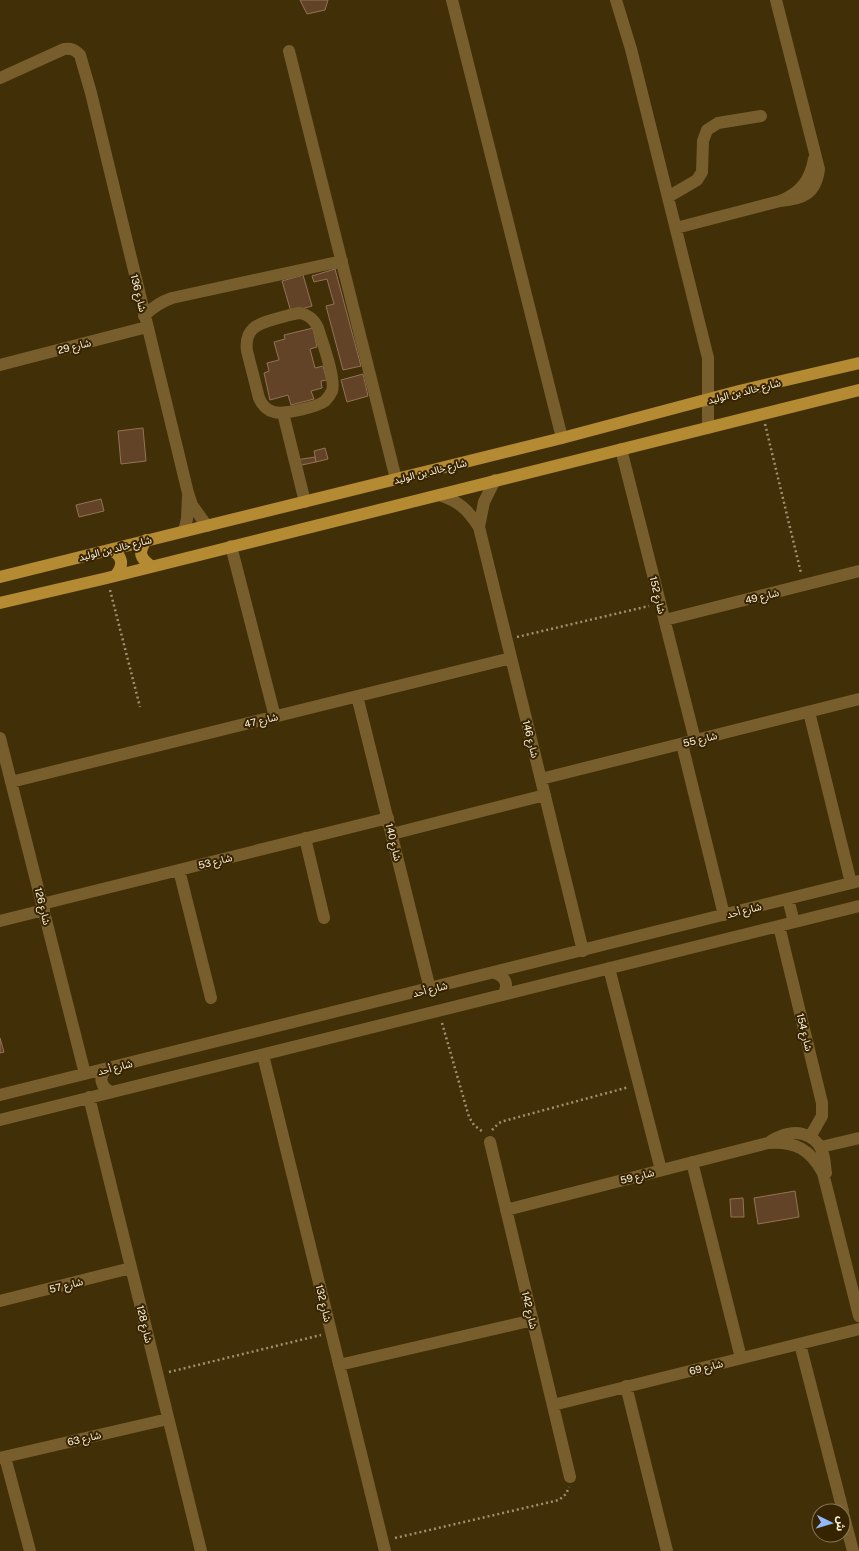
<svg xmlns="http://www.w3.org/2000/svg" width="859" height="1551" viewBox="0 0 859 1551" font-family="'Public Sans','Noto Sans Arabic',sans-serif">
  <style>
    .building { fill: #624327; stroke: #947356 }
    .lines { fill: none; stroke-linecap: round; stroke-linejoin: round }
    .path { stroke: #9e9071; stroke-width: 2.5; stroke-dasharray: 2 3; stroke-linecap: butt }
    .minor { stroke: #785e2c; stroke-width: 12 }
    .major { stroke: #b48a33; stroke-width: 12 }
    .labels { text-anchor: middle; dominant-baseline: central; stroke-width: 4; stroke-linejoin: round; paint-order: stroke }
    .street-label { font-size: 10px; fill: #fef3de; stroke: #362400 }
  </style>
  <rect width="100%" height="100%" fill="#412f07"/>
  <!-- building -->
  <path class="building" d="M 300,0 L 328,0 L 325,10 L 307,14 Z
    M 335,269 L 361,366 L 343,370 L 326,306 L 334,304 L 327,279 L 314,282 L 312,276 Z
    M 303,275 L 312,306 L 291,312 L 282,281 Z
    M 313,328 L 317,347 L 310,349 L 315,368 L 323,366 L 327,380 L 321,381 L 322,388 L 311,391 L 314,399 L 291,405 L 288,395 L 270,400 L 264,373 L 269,371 L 267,363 L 279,360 L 274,342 L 285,339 L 284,335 Z
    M 363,374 L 368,396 L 347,402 L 341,380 Z
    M 143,428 L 146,461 L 121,464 L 118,431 Z
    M 325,448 L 328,459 L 316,462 L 314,451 Z
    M 315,457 L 316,462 L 297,466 L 296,460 Z
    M 101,499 L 104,511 L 79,517 L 76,505 Z
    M 0,1038 L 4,1052 L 0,1053 Z
    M 795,1191 L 799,1217 L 758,1224 L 754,1198 Z
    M 743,1198 L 744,1217 L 731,1217 L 730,1199 Z"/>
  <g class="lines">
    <!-- path -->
    <path class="path" d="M 765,424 L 801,573
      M 110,590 L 140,707
      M 517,637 L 649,606
      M 442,1023 L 469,1117 L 474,1125 L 483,1132
      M 492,1130 L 499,1123 L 504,1121 L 629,1087
      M 169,1372 L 321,1335
      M 395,1538 L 559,1500 L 566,1494 L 569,1487"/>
    <!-- minor -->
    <path class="minor" d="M 452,0 L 562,438
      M 616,0 L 631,49 L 708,358 L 708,428
      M 776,0 L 819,169 C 816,194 803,199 780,201
      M 289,51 L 396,479
      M 0,78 L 64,49 C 72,48 75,50 80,55 L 91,93 L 188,493 L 192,505 L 207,526
      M 668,197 L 697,180 L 702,172 L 703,141 L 707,130 L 718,123 L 761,116
      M 676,228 L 780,201 C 800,193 810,181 814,159
      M 300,313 C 309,315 314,319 318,328 C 322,341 336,379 332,391 C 330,395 328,398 325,401 C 317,407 283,415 274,412 C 266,410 262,405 259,398 L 247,351 C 244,329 257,324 275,319 C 283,317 291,314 300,313 Z
      M 144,316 C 153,307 160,302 172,298 L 342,261
      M 0,365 L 147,327
      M 283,413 L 305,502
      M 621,449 L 695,740
      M 439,495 C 459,501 468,510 479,527 L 583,951
      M 479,527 L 484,502 L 495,480
      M 184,531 L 187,519 L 188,496
      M 231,546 L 275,717
      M 665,620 L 859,571
      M 357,696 L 430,989
      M 809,712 L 851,883
      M 0,738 L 85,1074
      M 682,744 L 724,915
      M 541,779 L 859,699
      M 11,782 L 511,658
      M 392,834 L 545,795
      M 305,838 L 324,918
      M 179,870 L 211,998
      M 788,899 L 794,922
      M 42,904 L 388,818
      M 0,921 L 44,910
      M 779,926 L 822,1103 L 822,1116 L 810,1137
      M 609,968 L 661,1170
      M 495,973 C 506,977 509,985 503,995
      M 263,1055 L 385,1551
      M 106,1069 C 98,1078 101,1087 111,1092
      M 0,1095 L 859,881
      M 89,1097 L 201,1551
      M 0,1120 L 859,906
      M 771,1141 C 776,1138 782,1135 788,1134 C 803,1130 819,1139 823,1154 C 825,1160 825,1167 826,1173
      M 490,1142 L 570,1477
      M 821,1147 L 859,1138
      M 692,1162 L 741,1358
      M 506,1210 L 768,1143 C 795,1141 810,1149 823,1173 L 859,1316
      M 0,1301 L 131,1268
      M 800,1344 L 843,1511
      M 339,1365 L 533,1320
      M 626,1386 L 667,1551
      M 553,1405 L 859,1329
      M 5,1457 L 30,1551
      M 0,1458 L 168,1419
      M 843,1513 L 853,1551"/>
    <!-- major -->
    <path class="major" d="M 146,540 C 138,553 140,558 151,566
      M 110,550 C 123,555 124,565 116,575
      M 0,577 L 562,438 L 739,391 L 859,363
      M 0,603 L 107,578 L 859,390"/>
  </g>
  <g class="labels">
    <!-- street labels -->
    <g class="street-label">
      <text transform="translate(139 293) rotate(76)">شارع 136</text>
      <text transform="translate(74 346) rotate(-14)">شارع 29</text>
      <text transform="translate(744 391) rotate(-14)">شارع خالد بن الوليد</text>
      <text transform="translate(430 471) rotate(-14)">شارع خالد بن الوليد</text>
      <text transform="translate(115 548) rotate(-14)">شارع خالد بن الوليد</text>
      <text transform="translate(658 595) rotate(76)">شارع 152</text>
      <text transform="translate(762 596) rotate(-14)">شارع 49</text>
      <text transform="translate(261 720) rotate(-14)">شارع 47</text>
      <text transform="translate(531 739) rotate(76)">شارع 146</text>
      <text transform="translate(700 739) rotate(-14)">شارع 55</text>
      <text transform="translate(394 842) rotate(76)">شارع 140</text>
      <text transform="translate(215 861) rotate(-14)">شارع 53</text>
      <text transform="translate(43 906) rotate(76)">شارع 126</text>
      <text transform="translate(744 910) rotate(-14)">شارع أحد</text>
      <text transform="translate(430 989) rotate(-14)">شارع أحد</text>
      <text transform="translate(805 1032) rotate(76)">شارع 154</text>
      <text transform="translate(115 1067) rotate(-14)">شارع أحد</text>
      <text transform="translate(637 1176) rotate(-14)">شارع 59</text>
      <text transform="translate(66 1285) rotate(-14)">شارع 57</text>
      <text transform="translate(324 1303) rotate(76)">شارع 132</text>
      <text transform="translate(530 1310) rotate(77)">شارع 142</text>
      <text transform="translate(145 1324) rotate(76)">شارع 128</text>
      <text transform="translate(706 1367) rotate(-14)">شارع 69</text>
      <text transform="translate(84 1438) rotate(-13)">شارع 63</text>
    </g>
  </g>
  <!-- north arrow -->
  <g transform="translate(831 1523) rotate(95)"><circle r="19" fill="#362400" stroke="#867759"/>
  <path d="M0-3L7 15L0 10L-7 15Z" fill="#92b7fd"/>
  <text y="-6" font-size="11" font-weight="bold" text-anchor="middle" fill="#fef3de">ش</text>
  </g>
</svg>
